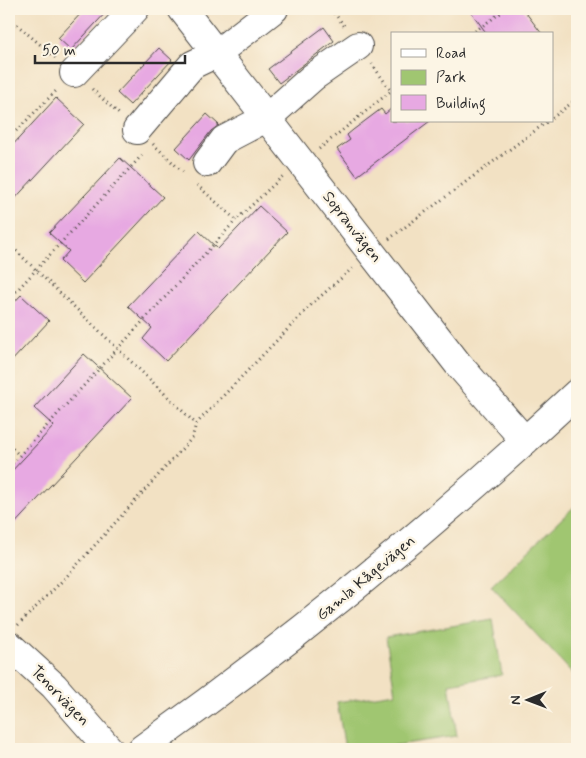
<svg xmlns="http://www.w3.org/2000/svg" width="586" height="758" viewBox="0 0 586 758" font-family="Mynerve,sans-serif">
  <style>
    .green { fill: #a0c671; stroke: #66784e }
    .building { fill: #e7a9e2 }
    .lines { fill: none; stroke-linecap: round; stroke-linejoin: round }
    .minor-casing { stroke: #494642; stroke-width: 30 }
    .path { stroke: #494642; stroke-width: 3; stroke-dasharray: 1 4; stroke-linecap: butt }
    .minor { stroke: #fff; stroke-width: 28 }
    .labels { text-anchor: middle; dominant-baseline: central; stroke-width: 5; stroke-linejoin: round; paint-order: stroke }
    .street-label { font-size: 16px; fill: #2b2b2b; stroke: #fcf5e5 }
  </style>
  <rect width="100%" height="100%" fill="#fcf5e5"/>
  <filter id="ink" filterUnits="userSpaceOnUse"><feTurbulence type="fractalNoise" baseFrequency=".02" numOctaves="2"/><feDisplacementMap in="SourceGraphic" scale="10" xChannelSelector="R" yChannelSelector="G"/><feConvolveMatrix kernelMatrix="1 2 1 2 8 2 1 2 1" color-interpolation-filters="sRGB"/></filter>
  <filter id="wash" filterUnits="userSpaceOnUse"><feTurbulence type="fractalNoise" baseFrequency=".0096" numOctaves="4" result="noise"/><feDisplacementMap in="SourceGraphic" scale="20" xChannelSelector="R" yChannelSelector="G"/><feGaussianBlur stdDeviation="1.12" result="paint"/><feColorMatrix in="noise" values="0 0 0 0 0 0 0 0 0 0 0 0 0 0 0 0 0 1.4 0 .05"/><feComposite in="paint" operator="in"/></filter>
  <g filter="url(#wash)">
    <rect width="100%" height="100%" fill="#f2e1c3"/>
    <!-- green -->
    <path class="green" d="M 577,504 L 577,678 L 491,586 Z
      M 493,619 L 502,675 L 449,684 L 457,736 L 372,749 L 345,749 L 337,702 L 395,693 L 386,637 Z"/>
    <g id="blocks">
      <!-- building -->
      <path class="building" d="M 85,9 L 109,9 L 71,50 L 58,38 Z
        M 469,9 L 523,9 L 542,34 L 487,34 Z
        M 324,27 L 334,41 L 279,83 L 268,69 Z
        M 159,48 L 172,60 L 130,105 L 117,93 Z
        M 56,98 L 84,124 L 9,205 L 9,149 Z
        M 392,108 L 392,121 L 430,121 L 357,176 L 337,149 L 350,140 L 347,135 L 353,130 L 381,109 L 385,114 Z
        M 207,114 L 219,125 L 211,131 L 189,160 L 176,148 Z
        M 120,158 L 163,197 L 83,283 L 60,261 L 69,251 L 49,233 Z
        M 259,206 L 287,232 L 166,361 L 143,339 L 152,328 L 128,306 L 199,231 L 218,249 Z
        M 21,295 L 49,321 L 9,364 L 9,308 Z
        M 84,354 L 132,398 L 9,530 L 9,474 L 54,426 L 34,408 Z"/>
    </g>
  </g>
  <g filter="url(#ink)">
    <use href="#blocks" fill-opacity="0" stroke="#494642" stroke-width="1"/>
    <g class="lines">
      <!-- minor casing -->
      <g class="minor-casing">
        <path id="minor" d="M 182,9 L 458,364 L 525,441
          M 74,73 L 135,9
          M 137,130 L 192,65 L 217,53 L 274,9
          M 207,163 L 224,140 L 268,117 L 313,77 L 358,46
          M 9,645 L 54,686 L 109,749
          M 142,749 C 295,640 440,521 577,393"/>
      </g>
      <!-- path -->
      <path class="path" d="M 331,9 L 346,28
        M 570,9 L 577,19
        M 9,18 L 57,59
        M 471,34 L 506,9
        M 92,89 L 120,115
        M 552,118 L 577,99
        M 9,138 L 58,89
        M 153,144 L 185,174
        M 319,149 L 391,91 L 372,64
        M 197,185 L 236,220 L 283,176
        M 389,239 L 548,121
        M 9,244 L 196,424
        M 9,299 L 144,153
        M 9,445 L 19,455
        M 9,467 L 236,220
        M 18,625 L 67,576 L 192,438 L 196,424 L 313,303 L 355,266"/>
      <!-- minor -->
      <use href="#minor" class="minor"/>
    </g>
  </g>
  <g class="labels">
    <!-- street labels -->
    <g class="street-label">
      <text transform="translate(352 227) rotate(52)">Sopranvägen</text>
      <text transform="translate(366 578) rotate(-40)">Gamla Kågevägen</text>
      <text transform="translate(60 696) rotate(46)">Tenorvägen</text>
    </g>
  </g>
  <!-- margin -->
  <rect width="586" height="758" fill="none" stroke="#fcf5e5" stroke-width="30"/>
  <!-- legend -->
  <rect x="391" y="32" width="162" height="90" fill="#fcf5e5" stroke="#a8a49b"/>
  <rect x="401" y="49" width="25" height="8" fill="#ffffff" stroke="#a8a49b"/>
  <text x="436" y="58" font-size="15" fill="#2b2b2b">Road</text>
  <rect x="401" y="70" width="25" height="15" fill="#a0c671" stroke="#a8a49b"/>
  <text x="436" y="82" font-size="15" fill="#2b2b2b">Park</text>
  <rect x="401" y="95" width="25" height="15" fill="#e7a9e2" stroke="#a8a49b"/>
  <text x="436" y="108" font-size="15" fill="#2b2b2b">Building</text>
  <!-- north arrow -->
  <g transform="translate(528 700) rotate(269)" stroke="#fcf5e5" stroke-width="4" paint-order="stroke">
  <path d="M0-4L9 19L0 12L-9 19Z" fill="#2b2b2b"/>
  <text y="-8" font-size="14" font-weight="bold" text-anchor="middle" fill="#2b2b2b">N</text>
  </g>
  <!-- scale -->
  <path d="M35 55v8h150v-8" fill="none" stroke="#2b2b2b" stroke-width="2.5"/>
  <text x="42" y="55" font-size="15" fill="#2b2b2b" stroke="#fcf5e5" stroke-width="4" paint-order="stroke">50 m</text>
</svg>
